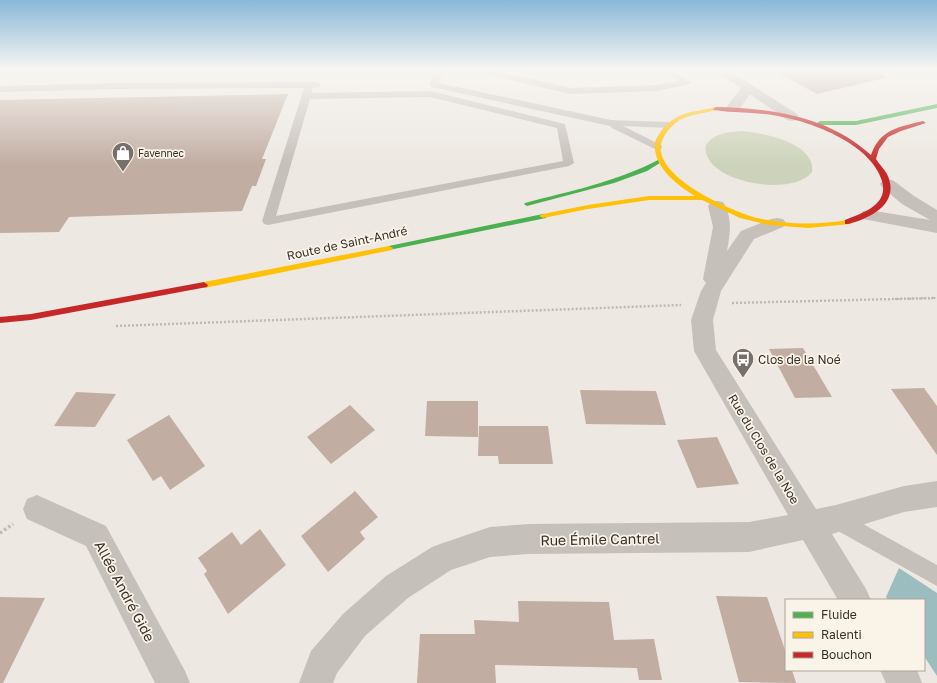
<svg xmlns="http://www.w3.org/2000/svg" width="937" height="683" viewBox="0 0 937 683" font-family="'Golos Text',sans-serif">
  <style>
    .green { fill: #cdd3ba }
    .water { fill: #9cbdbf }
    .building { fill: #c1ada2 }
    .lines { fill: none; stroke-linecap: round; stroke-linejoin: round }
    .path-far2 { stroke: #bfb9b3; stroke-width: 2; stroke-dasharray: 1.5 1.5; stroke-linecap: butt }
    .path-far1 { stroke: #bfb9b3; stroke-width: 2.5; stroke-dasharray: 2 2; stroke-linecap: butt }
    .path { stroke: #bfb9b3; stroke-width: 3.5; stroke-dasharray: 2.5 2.5; stroke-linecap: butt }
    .lane { fill: #c6c0ba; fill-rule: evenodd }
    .street { fill: #c6c0ba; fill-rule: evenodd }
    .fast { fill: #4caf50; fill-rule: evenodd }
    .slow { fill: #ffc107; fill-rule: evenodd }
    .jam { fill: #c62828; fill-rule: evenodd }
    .labels { text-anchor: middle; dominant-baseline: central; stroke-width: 3.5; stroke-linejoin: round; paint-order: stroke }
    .far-poi-label { font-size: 10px; fill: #372e28; stroke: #faf3e8; text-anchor: start }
    .street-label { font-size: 12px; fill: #372e28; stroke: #faf3e8 }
    .poi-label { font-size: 12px; fill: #372e28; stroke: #faf3e8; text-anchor: start }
    .near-street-label { font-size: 14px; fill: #372e28; stroke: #faf3e8 }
  </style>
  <rect width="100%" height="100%" fill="#ede8e1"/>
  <!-- green -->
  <path class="green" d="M 742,131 C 763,133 816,143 812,172 C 791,199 699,181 706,145 C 714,133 728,132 742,131 Z"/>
  <!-- water -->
  <path class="water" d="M 899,568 L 937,593 L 937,676 L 924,656 L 924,600 L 888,600 L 886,597 Z"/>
  <!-- building -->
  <path class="building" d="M 771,69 L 884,69 L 885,78 L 817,94 Z
    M 288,94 L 262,159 L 266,159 L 256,186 L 252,186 L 242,211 L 69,217 L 59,232 L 0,233 L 0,100 Z
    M 803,348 L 832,397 L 795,398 L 769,349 Z
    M 924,388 L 937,406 L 937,455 L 891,389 Z
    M 580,390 L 656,391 L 666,425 L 586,424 Z
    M 76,392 L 116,394 L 95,427 L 54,426 Z
    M 427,401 L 478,401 L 478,437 L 425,436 Z
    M 350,405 L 375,430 L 331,464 L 307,437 Z
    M 169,415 L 205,466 L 170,490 L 161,476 L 153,481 L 127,440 Z
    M 479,426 L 548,426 L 553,464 L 499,464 L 498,456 L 478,456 Z
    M 717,437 L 739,484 L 697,488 L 677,440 Z
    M 355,491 L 378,517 L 360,532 L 365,539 L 328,572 L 301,536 Z
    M 260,529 L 286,565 L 228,614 L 204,574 L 207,571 L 198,558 L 232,532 L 241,545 Z
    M 716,596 L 767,597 L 786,653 L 786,670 L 792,670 L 796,683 L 739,682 Z
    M 0,597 L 45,598 L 3,683 L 0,683 Z
    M 518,601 L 609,602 L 614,640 L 654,639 L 662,680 L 639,680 L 637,668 L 495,665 L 496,683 L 417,683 L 420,634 L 475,634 L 474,620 L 519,622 Z"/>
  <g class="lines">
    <!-- path-far2 -->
    <path class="path-far2" d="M 895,299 L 937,298"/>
    <!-- path-far1 -->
    <path class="path-far1" d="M 732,303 L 936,298
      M 116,326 L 681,305"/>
    <!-- path -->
    <path class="path" d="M 0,533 L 13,524"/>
    <!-- lane -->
    <path class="lane" d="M 440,69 L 449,69 L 441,76 L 439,83 L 611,120 L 668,122 L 673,125 L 668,128 L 623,126 L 661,145 L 662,147 L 661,149 L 657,150 L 612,128 L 610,126 L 432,87 L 430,84 L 433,75 Z
      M 472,69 L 487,69 L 570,88 L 657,85 L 679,81 L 660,69 L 670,69 L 691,82 L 690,84 L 657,91 L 570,94 L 473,71 Z
      M 899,69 L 925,69 L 924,71 L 909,75 Z
      M 309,82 L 317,82 L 321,85 L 320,87 L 313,88 L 311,93 L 430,91 L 565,124 L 574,163 L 569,166 L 268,225 L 264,224 L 262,221 L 304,88 L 116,89 L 0,92 L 0,86 L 116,83 ZM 430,97 L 557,128 L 563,161 L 276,216 L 310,99 Z
      M 836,509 L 937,565 L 937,586 L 829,526 L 826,519 L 829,512 Z"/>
    <!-- street -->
    <path class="street" d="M 712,69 L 727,69 L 797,114 L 799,117 L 797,120 L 792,121 L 787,120 L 750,94 L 737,112 L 727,112 L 725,109 L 741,88 Z
      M 888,179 L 894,181 L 914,196 L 937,210 L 937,233 L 863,219 L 860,215 L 863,211 L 869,210 L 930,220 L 902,204 L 882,187 L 880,184 L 882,181 Z
      M 717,201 L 723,202 C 733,217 730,235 727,251 L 741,231 L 771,219 L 777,218 L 783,219 L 786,223 L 783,227 L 754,239 L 721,291 L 713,320 L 716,350 L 816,509 L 836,505 L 904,486 L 937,481 L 937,507 L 904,512 L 832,534 L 866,589 L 871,600 L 838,600 L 803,540 L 749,552 L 528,554 L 490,557 L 451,570 L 408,598 L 365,636 L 337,673 L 333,683 L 299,683 L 311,651 L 343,614 L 386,576 L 432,547 L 443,543 L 490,527 L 528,524 L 749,522 L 788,515 L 694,351 L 691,320 L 701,291 L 706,283 L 703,279 L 713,227 L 708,206 L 711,202 Z
      M 37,495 L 106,526 L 185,671 L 190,683 L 155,683 L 86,546 L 27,519 L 23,509 L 27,499 Z
      M 880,670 L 917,670 L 922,683 L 886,683 Z"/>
    <!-- fast -->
    <path class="fast" d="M 937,104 L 937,108 L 856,125 L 820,125 L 817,123 L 820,121 L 856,121 Z
      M 658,160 L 663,161 L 647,171 L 614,183 L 527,206 L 524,204 L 525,203 C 570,191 616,182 658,160 Z
      M 543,214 L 547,216 L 546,218 L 389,250 L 385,248 L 389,246 Z"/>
    <!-- slow -->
    <path class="slow" d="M 716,107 L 719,109 L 718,110 C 705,113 692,114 680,120 C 673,124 669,129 665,135 C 640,172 731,211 757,218 C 787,225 818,225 848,220 L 851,220 L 851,224 L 808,228 L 769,225 L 740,218 L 702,200 L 649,200 L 588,209 L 543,218 L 539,216 L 543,214 L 588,205 L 649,196 L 695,196 C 677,185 652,166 655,142 C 656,138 659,135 661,131 C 666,125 670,121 677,117 C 689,111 703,110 716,107 Z
      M 389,246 L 393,248 L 392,250 L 204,288 L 200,285 L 204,282 Z"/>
    <!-- jam -->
    <path class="jam" d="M 716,107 C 771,108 828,116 871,155 C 880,129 899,127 923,121 L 926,123 L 901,131 L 888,137 L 879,149 L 876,159 C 879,164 884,169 887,174 C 901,203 871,218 848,224 L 845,224 L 845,220 C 863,213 889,205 882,181 C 871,143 808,120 772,115 C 753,112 733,113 714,110 L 713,109 Z
      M 204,282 L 208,285 L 207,287 L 31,320 L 0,323 L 0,317 L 31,314 Z"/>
  </g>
  <!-- sky -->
  <linearGradient id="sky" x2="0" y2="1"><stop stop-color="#89b8d8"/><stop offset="0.42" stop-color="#f7f5f2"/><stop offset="1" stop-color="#f7f5f2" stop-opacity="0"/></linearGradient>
  <rect width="937" height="165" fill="url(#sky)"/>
  <!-- icons -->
  <defs>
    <g id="shop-pin" transform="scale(1.15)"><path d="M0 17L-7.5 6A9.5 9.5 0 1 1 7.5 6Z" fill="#776f69" stroke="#faf3e8"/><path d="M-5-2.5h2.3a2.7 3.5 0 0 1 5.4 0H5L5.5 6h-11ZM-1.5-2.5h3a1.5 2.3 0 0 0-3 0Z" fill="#fff"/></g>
    <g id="bus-pin" transform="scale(1.15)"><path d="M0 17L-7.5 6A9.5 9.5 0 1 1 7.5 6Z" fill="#776f69" stroke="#faf3e8"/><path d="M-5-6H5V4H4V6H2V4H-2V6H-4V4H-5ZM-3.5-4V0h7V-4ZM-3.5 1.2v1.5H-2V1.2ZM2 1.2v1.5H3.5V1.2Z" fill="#fff"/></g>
  </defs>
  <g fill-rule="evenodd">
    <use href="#shop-pin" x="123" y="153"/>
    <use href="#bus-pin" x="743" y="359"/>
  </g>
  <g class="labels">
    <!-- far-poi labels -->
    <g class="far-poi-label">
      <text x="138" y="153">Favennec</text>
    </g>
    <!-- street labels -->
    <g class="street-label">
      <text transform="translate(347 243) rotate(-12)">Route de Saint-André</text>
      <text transform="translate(764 449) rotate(59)">Rue du Clos de la Noe</text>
    </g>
    <!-- poi labels -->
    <g class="poi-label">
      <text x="758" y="359">Clos de la Noé</text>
    </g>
    <!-- near-street labels -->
    <g class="near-street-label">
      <text transform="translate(600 539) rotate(-1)">Rue Émile Cantrel</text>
      <text transform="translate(125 591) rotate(62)">Allée André Gide</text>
    </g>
  </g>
  <!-- legend -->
  <rect x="785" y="599" width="140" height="72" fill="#faf3e8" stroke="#aca49b"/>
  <rect x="793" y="612" width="20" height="6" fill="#4caf50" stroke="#aca49b"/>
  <text x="821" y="619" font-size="12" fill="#372e28">Fluide</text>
  <rect x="793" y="632" width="20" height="6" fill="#ffc107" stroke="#aca49b"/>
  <text x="821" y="639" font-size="12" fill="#372e28">Ralenti</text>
  <rect x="793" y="652" width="20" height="6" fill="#c62828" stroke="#aca49b"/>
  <text x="821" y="659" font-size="12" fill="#372e28">Bouchon</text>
</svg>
